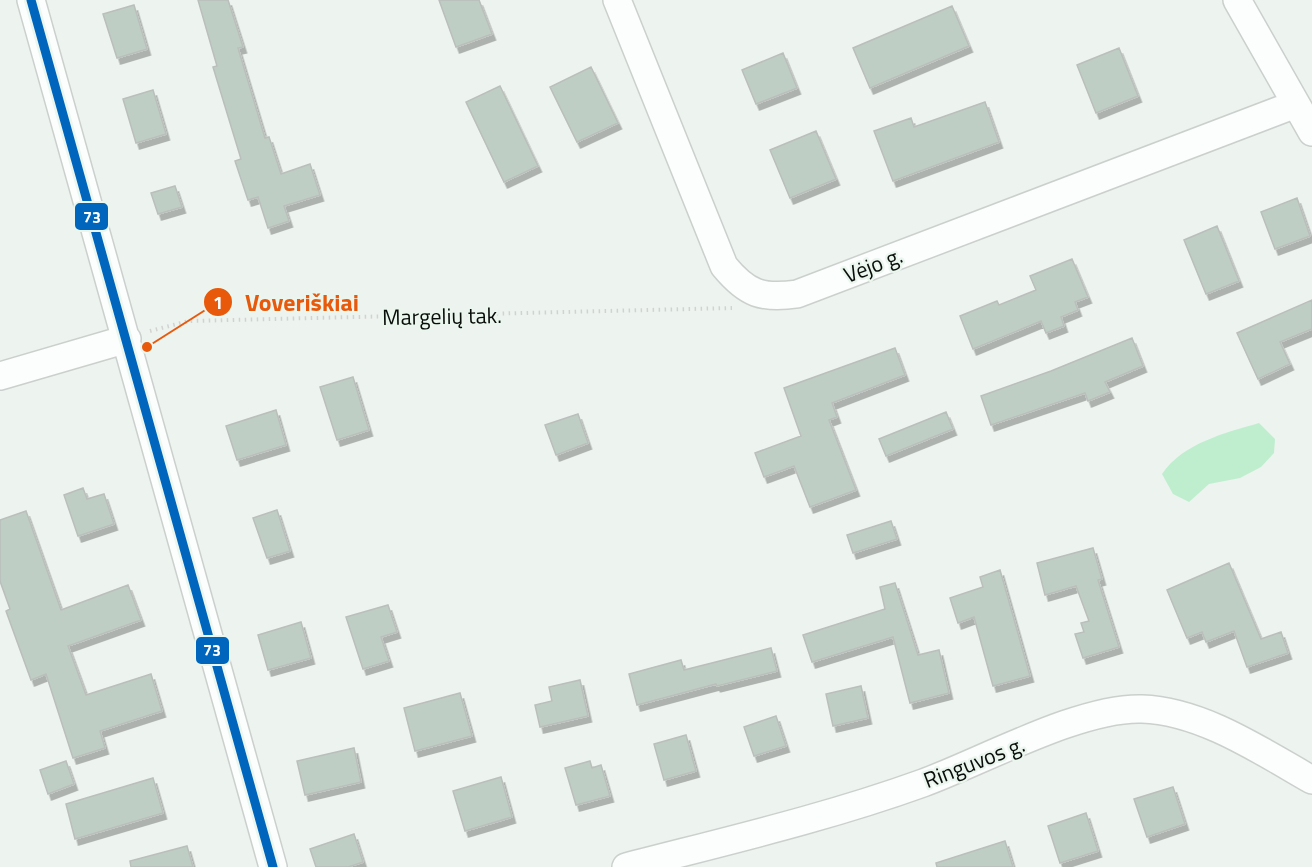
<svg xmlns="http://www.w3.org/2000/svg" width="1312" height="867" viewBox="0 0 1312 867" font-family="'Titillium Web',sans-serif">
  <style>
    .water { fill: #bfeecf }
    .building { fill: #bfcec4; stroke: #babfbc; stroke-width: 1.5; filter: url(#shadow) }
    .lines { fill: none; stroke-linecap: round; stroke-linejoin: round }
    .street-casing { stroke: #cbd0cd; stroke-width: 30 }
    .path { stroke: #d1d3d2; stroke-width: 4; stroke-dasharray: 1.5 4.5; stroke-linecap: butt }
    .street { stroke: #fcfdfd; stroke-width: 27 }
    .bus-1-casing { stroke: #eaf6ee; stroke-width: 14 }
    .bus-1 { stroke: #0065bd; stroke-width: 9 }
    .labels { text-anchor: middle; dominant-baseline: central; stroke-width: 4.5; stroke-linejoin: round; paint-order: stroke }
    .street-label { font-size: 22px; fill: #0a0e0b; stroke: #eaf6ee }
    .leader { fill: none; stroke: #e8590c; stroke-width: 2 }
    .callout-dot { fill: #e8590c; stroke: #eaf6ee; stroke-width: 2 }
    .mark-label { font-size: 18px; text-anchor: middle; font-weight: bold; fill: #fff }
    .callout-label { font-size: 24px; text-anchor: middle; font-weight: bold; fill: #e8590c; stroke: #eaf6ee; stroke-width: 4.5; stroke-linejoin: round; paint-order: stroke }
    .line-badge { stroke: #eaf6ee; stroke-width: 2 }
    .badge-label { font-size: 16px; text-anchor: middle; font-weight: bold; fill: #fff }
  </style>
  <defs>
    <filter id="shadow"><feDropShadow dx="3.5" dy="6" stdDeviation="0" flood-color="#0004"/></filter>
  </defs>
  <rect width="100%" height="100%" fill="#edf3ef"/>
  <!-- water -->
  <path class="water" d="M 1259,423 L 1275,439 L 1274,453 L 1261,467 L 1240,478 L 1209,484 L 1189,502 L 1173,494 L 1162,474 C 1183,443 1225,433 1259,423 Z"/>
  <!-- building -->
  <path class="building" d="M 198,0 L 228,0 L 243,47 L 238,48 L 265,138 L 269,137 L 281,174 L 310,164 L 320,195 L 284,206 L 289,221 L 268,228 L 258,197 L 248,200 L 235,161 L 241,159 L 213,67 L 217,66 Z
    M 439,0 L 479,0 L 492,34 L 456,47 Z
    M 134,5 L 147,49 L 117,58 L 103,14 Z
    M 952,6 L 969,46 L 870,88 L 853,48 Z
    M 1119,48 L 1138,96 L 1096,113 L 1077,65 Z
    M 783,53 L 797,88 L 756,104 L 742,70 Z
    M 591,67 L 618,123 L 577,142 L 550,87 Z
    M 500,86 L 538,166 L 504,182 L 466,102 Z
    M 153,90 L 166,134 L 136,143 L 123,99 Z
    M 985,102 L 999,142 L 893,181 L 874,131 L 911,118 L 914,127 Z
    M 816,131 L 836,179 L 790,198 L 770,150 Z
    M 175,186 L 182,207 L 158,214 L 151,193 Z
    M 1297,198 L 1310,236 L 1275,249 L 1261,212 Z
    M 1217,226 L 1239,281 L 1206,294 L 1184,240 Z
    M 1072,259 L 1088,297 L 1075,302 L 1078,310 L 1061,317 L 1064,326 L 1046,333 L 1041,321 L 973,349 L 960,316 L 997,301 L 999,305 L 1036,290 L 1030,276 Z
    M 1312,300 L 1312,329 L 1280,342 L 1290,364 L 1258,379 L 1237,333 Z
    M 1132,338 L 1143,366 L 1105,382 L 1110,392 L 1088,401 L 1085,393 L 991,425 L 981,396 L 1051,371 Z
    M 895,348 L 905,375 L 832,403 L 837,417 L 829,420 L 856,490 L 810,507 L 794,466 L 764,477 L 755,453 L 801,436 L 784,388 Z
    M 353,377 L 369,430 L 337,440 L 320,387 Z
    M 276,410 L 286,445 L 237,460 L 226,426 Z
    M 946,412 L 953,429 L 886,456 L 879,439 Z
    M 578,414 L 588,443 L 556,455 L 545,425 Z
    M 83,488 L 87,499 L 104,494 L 114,524 L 78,536 L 64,495 Z
    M 277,510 L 290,551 L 267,558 L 253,518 Z
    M 26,511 L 61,610 L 128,585 L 141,620 L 68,646 L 86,695 L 151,674 L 162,711 L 100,731 L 105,748 L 73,758 L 46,674 L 31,680 L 6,611 L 10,609 L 0,581 L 0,520 Z
    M 891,521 L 897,539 L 853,553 L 847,535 Z
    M 1093,548 L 1102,579 L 1098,580 L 1119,647 L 1083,658 L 1075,634 L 1084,632 L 1081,623 L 1089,621 L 1076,586 L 1045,595 L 1037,563 Z
    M 1229,563 L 1261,639 L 1281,632 L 1288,653 L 1247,667 L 1234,631 L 1206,642 L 1202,632 L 1187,638 L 1167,590 Z
    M 1000,570 L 1030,676 L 993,686 L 974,617 L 958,623 L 950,598 L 983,587 L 980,577 Z
    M 895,583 L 918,655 L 939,650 L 949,693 L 910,703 L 893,637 L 812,662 L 803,635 L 885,609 L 880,587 Z
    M 388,605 L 397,632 L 381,637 L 389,661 L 363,669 L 346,617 Z
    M 301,622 L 311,658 L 268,670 L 258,635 Z
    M 771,648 L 777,671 L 717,686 L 716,684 L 637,705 L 629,674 L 681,660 L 684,670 Z
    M 580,680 L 588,716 L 540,727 L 535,705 L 552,701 L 549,687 Z
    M 861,686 L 868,718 L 833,726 L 826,694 Z
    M 460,693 L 472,736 L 415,751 L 404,708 Z
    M 776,716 L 786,746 L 754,756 L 744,727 Z
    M 686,735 L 696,771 L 664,780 L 654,744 Z
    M 354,748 L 361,782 L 305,795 L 297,761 Z
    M 66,761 L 74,784 L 48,794 L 40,770 Z
    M 590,761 L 592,768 L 601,765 L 610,796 L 576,805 L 565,768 Z
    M 501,777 L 512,817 L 465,831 L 453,791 Z
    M 153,778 L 163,813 L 75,839 L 66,804 Z
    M 1173,787 L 1185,824 L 1147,837 L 1134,799 Z
    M 1086,813 L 1098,851 L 1060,863 L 1048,826 Z
    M 354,834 L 363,862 L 348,867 L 316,867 L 310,849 Z
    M 1005,841 L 1013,867 L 937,867 L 936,863 Z
    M 187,846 L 193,867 L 131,867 L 130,861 Z"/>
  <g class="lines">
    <!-- street casing -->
    <g class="street-casing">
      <path id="street" d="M 31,0 L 273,867
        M 617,0 L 724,266 C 747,294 762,299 797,294 L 1296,104
        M 1237,0 L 1312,132
        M 0,376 L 127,339
        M 626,867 C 726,841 826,818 923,783 C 983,761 1080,707 1142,709 C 1202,711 1261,751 1312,780"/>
    </g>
    <!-- path -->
    <path class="path" d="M 150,331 L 189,321 L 732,308"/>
    <!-- street -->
    <use href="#street" class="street"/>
    <!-- bus-1 casing -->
    <g class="bus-1-casing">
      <path id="bus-1" d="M 31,0 L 273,867"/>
    </g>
    <!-- bus-1 -->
    <use href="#bus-1" class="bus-1"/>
  </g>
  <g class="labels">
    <!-- street labels -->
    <g class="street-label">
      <text transform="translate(873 265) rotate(-21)">Vėjo g.</text>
      <text transform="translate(442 316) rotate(-1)">Margelių tak.</text>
      <text transform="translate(974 762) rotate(-21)">Ringuvos g.</text>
    </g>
  </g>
  <!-- callouts -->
  <path class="leader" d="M147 347L218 302"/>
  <g class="callout-dot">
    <circle cx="147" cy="347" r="6"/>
    <circle cx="218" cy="302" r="15"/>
  </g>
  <g class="mark-label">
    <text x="218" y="309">1</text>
  </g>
  <g class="callout-label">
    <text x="302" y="311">Voveriškiai</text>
  </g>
  <g class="line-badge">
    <rect x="74" y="202" width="35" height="29" rx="6" fill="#0065bd"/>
    <rect x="195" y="636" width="35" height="29" rx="6" fill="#0065bd"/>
  </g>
  <g class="badge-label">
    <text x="92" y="223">73</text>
    <text x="212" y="656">73</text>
  </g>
</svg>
